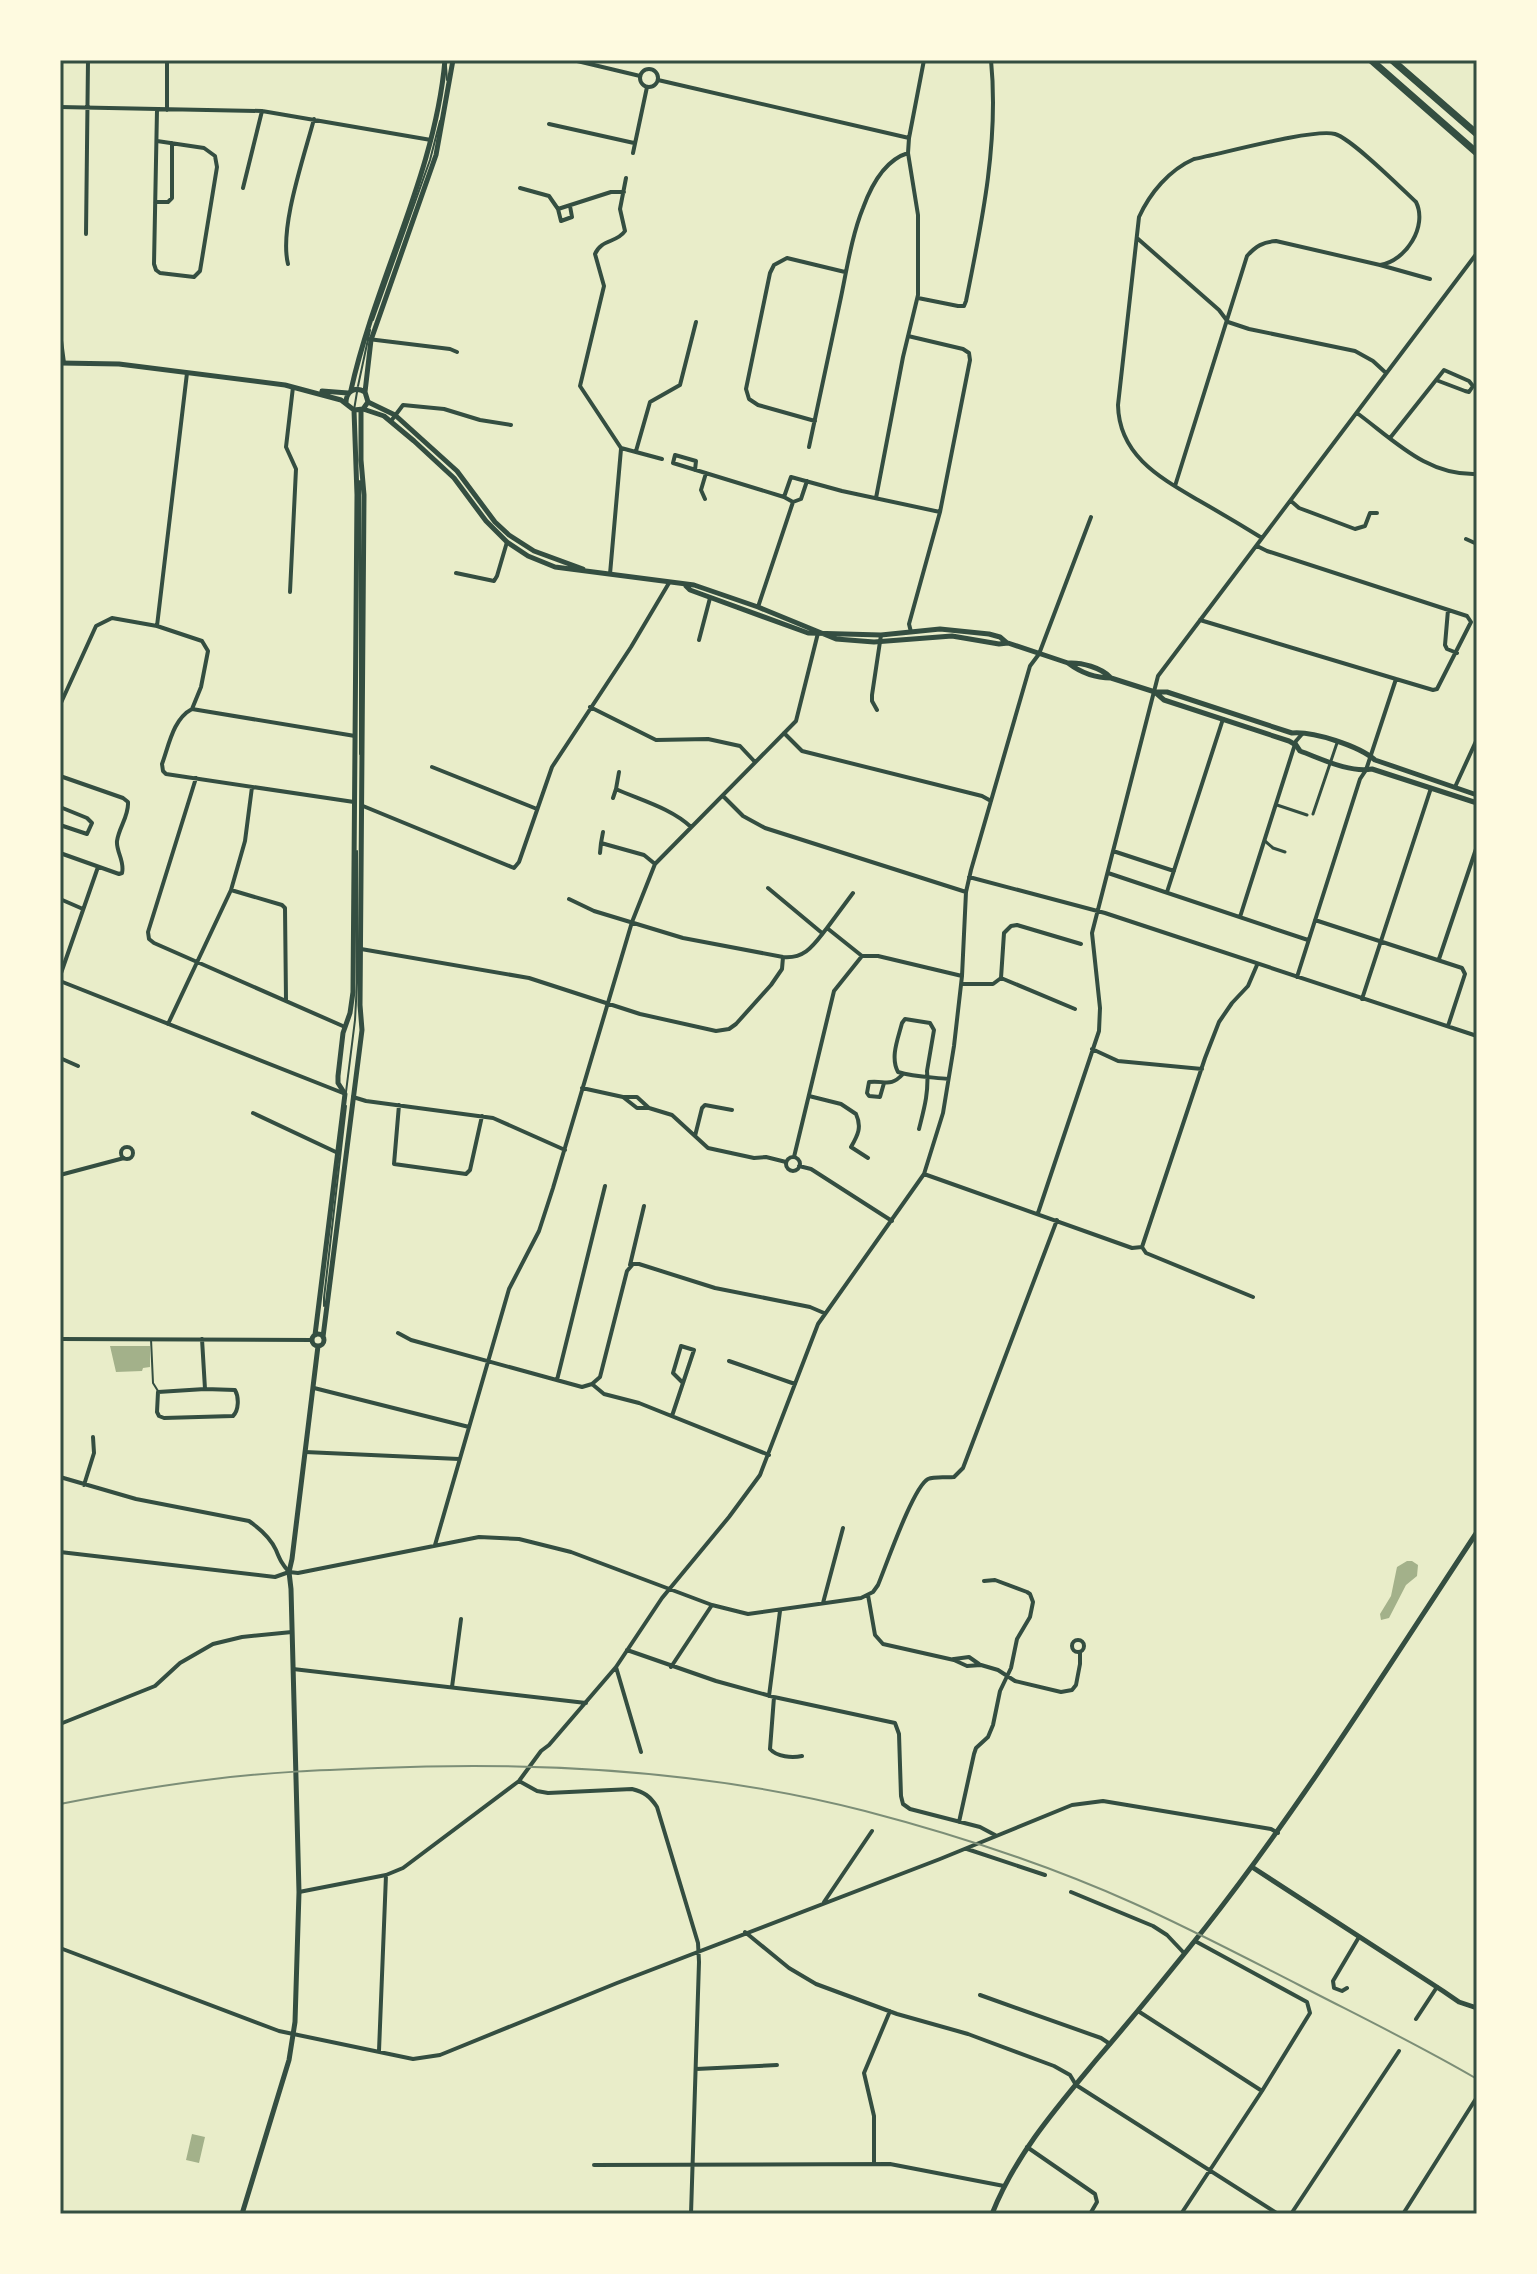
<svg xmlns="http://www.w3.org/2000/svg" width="1537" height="2274" viewBox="0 0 1537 2274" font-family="'IBM Plex Sans',sans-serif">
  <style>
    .water { fill: #a3b18a }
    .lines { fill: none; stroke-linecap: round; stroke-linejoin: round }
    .service { stroke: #344e41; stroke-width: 2 }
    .pedestrian { stroke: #344e41; stroke-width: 3 }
    .minor { stroke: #344e41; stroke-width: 4 }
    .tertiary { stroke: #344e41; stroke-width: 5 }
    .secondary { stroke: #344e41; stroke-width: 5 }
    .motorway { stroke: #344e41; stroke-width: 7 }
    .rail { stroke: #7c8e77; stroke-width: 2 }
    .neatline { fill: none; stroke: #344e41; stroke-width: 3 }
  </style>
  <rect width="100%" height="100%" fill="#e9edc9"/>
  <!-- water -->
  <path class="water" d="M 110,1346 L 150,1346 L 150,1367 L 143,1368 L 142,1371 L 116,1372 Z
    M 1407,1561 L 1412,1561 L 1418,1565 L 1417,1576 L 1406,1585 L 1389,1618 L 1381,1620 L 1380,1614 L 1391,1596 L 1397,1567 Z
    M 192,2134 L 205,2137 L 199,2163 L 186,2160 Z"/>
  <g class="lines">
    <!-- service -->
    <path class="service" d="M 446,66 L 447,80
      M 373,320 L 430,160 L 440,121
      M 358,386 L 370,330
      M 354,410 L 357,392
      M 360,754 L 360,481
      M 346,1092 L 355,1020 L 357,983 L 357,851
      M 324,1306 L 324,1298 L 346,1106
      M 151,1339 L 153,1383 L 158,1391"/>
    <!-- pedestrian -->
    <path class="pedestrian" d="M 1277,805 L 1307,815
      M 1313,814 L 1337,743
      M 1265,841 L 1273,848 L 1285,852"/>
    <!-- minor -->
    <path class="minor" d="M 167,60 L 167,110
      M 573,60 L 640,76
      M640 78a9 9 0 1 1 18 0a9 9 0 1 1-18 0Z
      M 658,80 L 909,138
      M 60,107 L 262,111 L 431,140
      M 157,110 L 154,264 L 156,270 L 160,273 L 194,277 L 200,271 L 217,167 L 215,156 L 204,148 L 157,141
      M 549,124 L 634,143
      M 633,153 L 647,87
      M 243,188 L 262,111
      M 520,188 L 549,196 L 558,209 L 611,192 L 624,192
      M 155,202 L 168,202 L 172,198 L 172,143
      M 558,209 L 561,221 L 572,217 L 570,206
      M 86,234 L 88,60
      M 1137,238 L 1219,310 L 1228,322 L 1249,329 L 1355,351 L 1373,361 L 1386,373
      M 288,264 C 279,228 304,157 314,119
      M 918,298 L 958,306 L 964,306 L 966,301 C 982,222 999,141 991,60
      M 60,333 L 64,363
      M 908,336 L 963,349 L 969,353 L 970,360 L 940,512 L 909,624 L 911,632
      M 368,339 L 450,349 L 457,352
      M 187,373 L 157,626 L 202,641 L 208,651 L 201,687 L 192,709 L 355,736
      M 1357,413 C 1395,441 1427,476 1477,474
      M 391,421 L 403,405 L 444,409 L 480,420 L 511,425
      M 815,421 L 758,405 L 749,399 L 746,389 L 770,273 L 774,265 L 787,258 L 845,272
      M 1390,438 L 1444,370 L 1469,381 L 1473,386 L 1469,392 L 1465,391 L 1436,380
      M 809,447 C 820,397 830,347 841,297 C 847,268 852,235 863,208 C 871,186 885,160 908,153
      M 621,448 L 580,386 L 604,286 L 595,254 C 601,239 617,243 625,231 L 620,209 L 626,178
      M 621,448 L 662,459
      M 636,451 L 650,402 L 680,385 L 696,322
      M 695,470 L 696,461 L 675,455 L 673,463 L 784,497 L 793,502 L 758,607
      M 1175,486 L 1247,256 C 1256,246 1263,242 1276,241 L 1380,265 L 1430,279
      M 784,497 L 791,477 L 842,491 L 940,512
      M 876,498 L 903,357 L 918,295 L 918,215 L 908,153 L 909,138 L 924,60
      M 705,499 L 701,490 L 706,473
      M 1291,501 L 1299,508 L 1355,529 L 1365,526 L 1370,513 L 1377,513
      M 793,502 L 801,499 L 807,481
      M 1262,538 C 1241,525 1219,512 1198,500 C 1159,477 1119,455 1118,405 L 1139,217 C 1150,193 1169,170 1194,159 C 1221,154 1314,128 1335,134 C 1352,139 1400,187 1416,202 C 1428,226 1406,261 1380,265
      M 1466,539 L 1477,544
      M 1257,546 L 1267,551 L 1467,616 L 1471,622 L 1437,689 L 1433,690 L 1396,679 L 1366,770 L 1360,779 L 1297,977
      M 456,573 L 494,581 L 497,576 L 507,542
      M 610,574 L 621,449
      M 290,592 L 296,469 L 286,447 L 293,387
      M 1448,610 L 1445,645 L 1447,649 L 1457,653
      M 1200,620 L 1396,679
      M 699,640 L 710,598
      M 60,705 L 96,626 L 112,618 L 157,626
      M 590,707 L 656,740 L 708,739 L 740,746 L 755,762
      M 192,709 C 173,719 169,745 162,764 L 163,771 L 166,774 L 354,802
      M 877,710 L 872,701 L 872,695 L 881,635
      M 784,733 L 802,751 L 982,796 L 991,801
      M 432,767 L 537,809
      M 619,772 L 616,789 C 640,800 671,808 691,827
      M 60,776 L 123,798 L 128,802 C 129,816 119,827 117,841 C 116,852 125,861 122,873 L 119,874 L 60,853
      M 196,778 L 148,932 L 149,939 L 154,943 L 345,1027
      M 1455,787 L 1477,739
      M 723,796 L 743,816 L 765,828 L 966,892
      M 613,798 L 616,789
      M 363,806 L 514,868 L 519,862 L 552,767 L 631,647 L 669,583
      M 60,807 L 87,818 L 92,823 L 87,834 L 60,825
      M 601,843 L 603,832
      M 1113,851 L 1174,871
      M 600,853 L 601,843 L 644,855 L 655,864
      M 1108,873 L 1308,940
      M 969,877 L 1105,913 L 1477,1036
      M 768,888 L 822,933
      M 231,890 L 282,905 L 285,908 L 286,1000
      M 1167,892 L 1223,719
      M 60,899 L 83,909
      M 569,899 L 594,911 L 683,938 L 783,957 C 806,959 814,944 827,928 L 862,956 L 878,956 L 962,976
      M 1240,917 L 1296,741 L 1303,733
      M 1315,920 L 1462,968 L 1465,974 L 1448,1026
      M 827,928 L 853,893
      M 361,949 L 529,978 L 640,1014 L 716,1031 L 729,1029 L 736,1024 L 771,985 L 782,969 L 783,957
      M 1439,959 L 1477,846
      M 60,976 L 98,867
      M 1001,978 L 1075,1009
      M 60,981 L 343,1093
      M 962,984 L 993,984 L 1001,978 L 1004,933 L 1011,926 L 1017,925 L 1081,944
      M 1362,999 L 1431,788
      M 168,1024 L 231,890 L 245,841 L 252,787
      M 1092,1049 L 1118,1061 L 1202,1069
      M 60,1058 L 78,1066
      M 884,1083 L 880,1097 L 869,1096 L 867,1093 L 869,1082 C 885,1080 890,1088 903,1074
      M 582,1088 L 623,1097 L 637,1097 L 649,1108
      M 809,1096 L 841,1104 L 856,1114 C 862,1127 858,1135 851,1147 L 868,1158
      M 353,1097 L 366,1101 L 493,1118 L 565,1150
      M 623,1097 L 637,1108 L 649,1108 L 672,1115 L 708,1148 L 754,1158 L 766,1157 L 786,1162
      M 399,1105 L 394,1164 L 466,1174 L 470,1170 L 482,1116
      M 253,1113 L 338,1153
      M 919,1129 C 924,1109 929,1092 927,1071 L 934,1030 L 930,1023 L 905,1019 L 902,1023 C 898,1039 890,1057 898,1072 C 914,1077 931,1077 948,1079
      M 695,1136 L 702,1108 L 705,1105 L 732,1110
      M121 1153a6 6 0 1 1 12 0a6 6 0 1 1-12 0Z
      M786 1164a7 7 0 1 1 14 0a7 7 0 1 1-14 0Z
      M 794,1157 L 834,991 L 862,956
      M 799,1166 L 811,1169 L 892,1221
      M 924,1174 L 1132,1248 L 1142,1247 L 1205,1058 L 1219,1022 L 1232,1003 L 1248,986 L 1257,965
      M 60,1175 L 124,1158
      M 1038,1213 L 1099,1031 L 1100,1008 L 1092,933 L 1158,676 L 1477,253
      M 1142,1247 L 1146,1253 L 1253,1297
      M 630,1265 L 644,1206
      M 398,1333 L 411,1340 L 582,1387 L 592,1384 L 600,1377 L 627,1271 L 633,1264 L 639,1264 L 715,1288 L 810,1307 L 824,1313
      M 60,1339 L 312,1340
      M 202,1339 L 205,1389 L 235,1390 C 239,1397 239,1410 233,1416 L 164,1418 L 159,1416 L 157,1412 L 158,1392 L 205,1389
      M 729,1361 L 795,1384
      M 557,1380 L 605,1186
      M 592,1384 L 604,1394 L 639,1403 L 769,1455
      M 314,1388 L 469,1427
      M 672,1416 L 694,1350 L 681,1346 L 673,1373 L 683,1383
      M 305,1452 L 459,1459
      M 60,1477 L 136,1499 L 249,1521 C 259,1528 271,1539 276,1550 C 280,1560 282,1564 289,1572
      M 84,1485 L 94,1453 L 93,1437
      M 435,1545 L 509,1289 L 539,1231 L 553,1188 L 632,922 L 655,864 L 796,721 L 818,633
      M 60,1552 L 275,1577 L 289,1572 L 298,1573 L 479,1537 L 519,1539 L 571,1552 L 712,1605 L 748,1614 L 861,1598 L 873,1592 L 878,1585 C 886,1566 913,1487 928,1479 C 935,1476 947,1478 954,1477 L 963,1468 L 1057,1220
      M 868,1595 L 875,1635 L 883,1644 L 954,1660 L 967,1666 L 981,1665 L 998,1670 L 1015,1681 L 1061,1692 L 1072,1690 L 1076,1685 L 1080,1664 L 1080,1652
      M 823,1603 L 843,1528
      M1072 1646a6 6 0 1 1 12 0a6 6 0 1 1-12 0Z
      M 627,1650 L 716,1681 L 774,1697 L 895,1723 L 899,1734 L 901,1796 L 903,1804 L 910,1809 L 980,1827 L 995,1835
      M 954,1659 L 969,1657 L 979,1664
      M 616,1667 L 641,1752
      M 671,1667 L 712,1605
      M 293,1669 L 586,1703
      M 452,1687 L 461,1619
      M 769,1696 L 780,1611
      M 774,1697 L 770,1749 C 777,1757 792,1758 802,1756
      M 60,1724 L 155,1686 L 180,1663 L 213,1644 L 242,1637 L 292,1632
      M 519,1781 L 537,1791 L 548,1793 L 632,1789 C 644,1792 650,1796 657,1807 L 698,1943 L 699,1962 L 691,2214
      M 959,1822 L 974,1754 L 976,1748 L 988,1737 L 993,1725 L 1000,1691 L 1011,1668 L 1017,1639 L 1030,1617 L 1033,1602 L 1030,1594 L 1027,1592 L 995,1580 L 984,1581
      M 967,1849 L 1045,1875
      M 299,1892 L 386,1875 L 403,1868 L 519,1781 L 541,1751 L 549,1745 L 616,1667 L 662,1598 L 729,1517 L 760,1475 L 818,1324 L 924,1174 L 943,1113 L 954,1046 L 962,976 L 966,892 L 971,870 L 1030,666 L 1039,654 L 1091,517
      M 1071,1892 L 1153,1926 L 1167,1935 L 1184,1953
      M 824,1902 L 872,1831
      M 745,1932 L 789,1968 L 816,1984 L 897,2014 L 968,2034 L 1054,2066 L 1070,2075 L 1076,2085 L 1278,2214
      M 60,1948 L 279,2031 L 413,2059 L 440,2055 L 617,1983 L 940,1859 L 1072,1805 L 1103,1801 L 1271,1829 L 1278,1833
      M 1347,1988 L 1342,1991 L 1334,1988 L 1333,1981 L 1359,1937
      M 980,1995 L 1101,2038 L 1110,2044
      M 1138,2011 L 1262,2091
      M 1416,2019 L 1437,1987
      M 379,2051 L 386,1875
      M 696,2069 L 777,2065
      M 1027,2147 L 1095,2194 L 1097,2202 L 1090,2214
      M 874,2164 L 874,2116 L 864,2073 L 890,2011
      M 594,2165 L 890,2164 L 1004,2186
      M 1181,2214 L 1262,2091 L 1310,2013 L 1307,2002 L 1195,1941
      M 1291,2214 L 1399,2051
      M 1403,2214 L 1477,2097"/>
    <!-- tertiary -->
    <path class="tertiary" d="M 368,402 L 395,415 L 457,471 L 495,522 L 509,535 L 534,551 L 583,569
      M 363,409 L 384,416 L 414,441 L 454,478 L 486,521 L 507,542 L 528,556 L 555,567 L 694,585 L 758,607 L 836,639 L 874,642 L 952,636 L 999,644 L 1008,643 L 1068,663 C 1080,672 1096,678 1111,678 L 1155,692 L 1167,692 L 1292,733 C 1313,731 1359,746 1375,760 L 1477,795
      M 686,586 L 690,590 L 808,633 L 881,635 L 940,629 L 989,634 L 1000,637 L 1007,643
      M 1068,663 C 1082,662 1101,668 1110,677
      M 1156,693 L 1164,700 L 1289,741 L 1296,745 L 1300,751 C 1322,759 1349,773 1372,769 L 1477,803
      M 1252,1867 L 1443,1991 L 1459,2002 L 1477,2008
      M 992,2214 C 1015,2155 1057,2107 1097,2059 C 1134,2016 1170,1972 1205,1928 C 1304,1802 1389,1665 1477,1532"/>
    <!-- secondary -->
    <path class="secondary" d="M 60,363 L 119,364 L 285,385 L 341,400 L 354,410 L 363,409 L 368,402 L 365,392 L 371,340 L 436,155 L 453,60
      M 351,390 C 376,278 435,175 445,60
      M 322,391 L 348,393
      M 346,403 C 346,391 355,386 365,392
      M312 1340a6 6 0 1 1 12 0a6 6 0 1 1-12 0Z
      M 315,1335 L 345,1094 L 338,1083 L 338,1076 L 343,1033 L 350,1013 L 353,992 L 357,495 L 354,410
      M 323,1337 L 362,1030 L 360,1005 L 364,495 L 361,460 L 361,410
      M 242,2214 L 289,2060 L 295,2022 L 299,1892 L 291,1589 L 289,1572 L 292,1559 L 318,1346"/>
    <!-- motorway -->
    <path class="motorway" d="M 1371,60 L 1477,153
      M 1392,60 L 1477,134"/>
    <!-- rail -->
    <path class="rail" d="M 60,1804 C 111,1794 163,1785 214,1779 C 268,1772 323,1770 378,1768 C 541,1761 706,1770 865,1811 C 957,1835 1046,1864 1133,1903 C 1189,1928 1244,1957 1299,1985 C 1359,2016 1419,2045 1477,2079"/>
  </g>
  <!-- border -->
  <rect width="1537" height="2274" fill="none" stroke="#fefae0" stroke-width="124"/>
  <rect x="62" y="62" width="1413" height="2150" class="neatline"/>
</svg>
